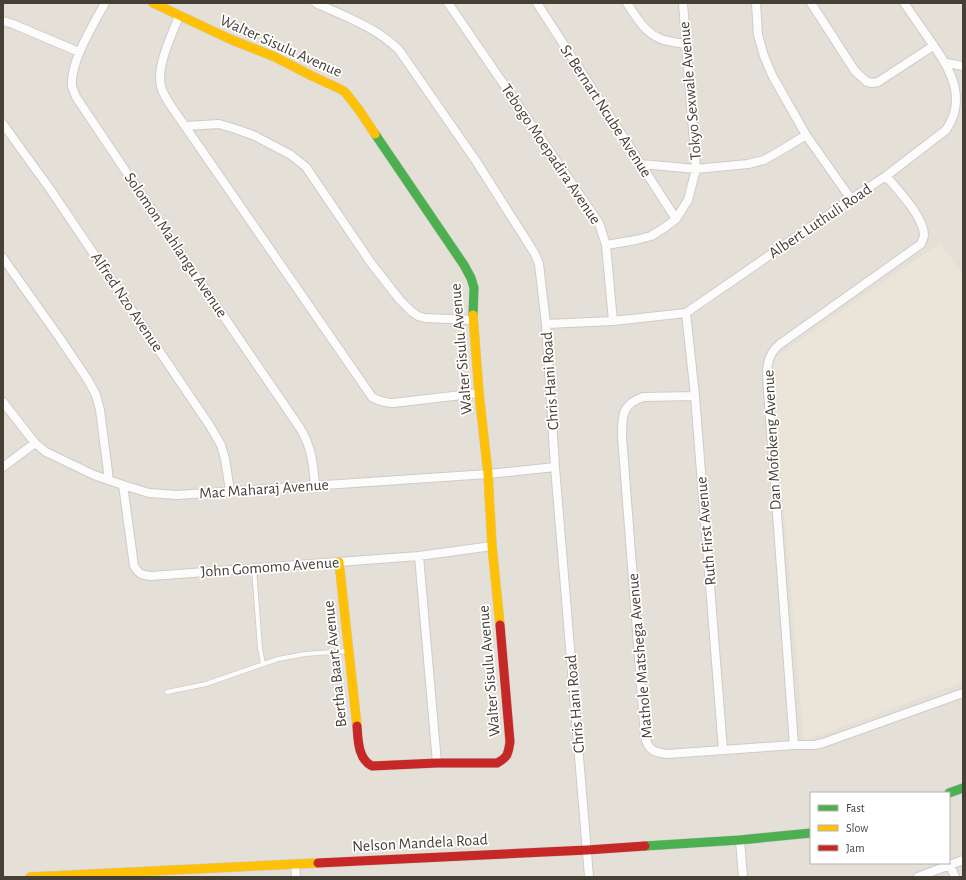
<svg xmlns="http://www.w3.org/2000/svg" width="966" height="880" viewBox="0 0 966 880" font-family="'Alegreya Sans',sans-serif">
  <style>
    .residential { fill: #e4e0d7; fill-rule: evenodd }
    .education { fill: #ebe5d9 }
    .lines { fill: none; stroke-linecap: round; stroke-linejoin: round }
    .lane-casing { stroke: #ceccc7; stroke-width: 5.5 }
    .street-casing { stroke: #ceccc7; stroke-width: 10 }
    .fast-casing { stroke: #d0cbc1; stroke-width: 10 }
    .slow-casing { stroke: #d0cbc1; stroke-width: 10 }
    .jam-casing { stroke: #d0cbc1; stroke-width: 10 }
    .lane { stroke: #fdfcfc; stroke-width: 4 }
    .street { stroke: #fdfcfc; stroke-width: 8 }
    .fast { stroke: #4caf50; stroke-width: 9 }
    .slow { stroke: #ffc107; stroke-width: 9 }
    .jam { stroke: #c62828; stroke-width: 9 }
    .labels { text-anchor: middle; dominant-baseline: central; stroke-width: 3.5; stroke-linejoin: round; paint-order: stroke }
    .street-label { font-size: 16px; fill: #463f36; stroke: #fff }
  </style>
  <rect width="100%" height="100%" fill="#f0eeea"/>
  <!-- residential -->
  <path class="residential" d="M 3,3 L 963,3 L 963,877 L 3,877 ZM 811,793 L 949,793 L 949,863 L 811,863 Z"/>
  <!-- education -->
  <path class="education" d="M 940,243 L 963,275 L 963,682 L 804,741 L 771,360 Z"/>
  <g class="lines">
    <!-- lane casing -->
    <g class="lane-casing">
      <path id="lane" d="M 254,569 L 260,648 L 263,664
        M 167,692 L 206,684 L 278,659 L 305,654 L 348,651"/>
    </g>
    <!-- street casing -->
    <g class="street-casing">
      <path id="street" d="M 105,3 C 93,25 70,62 72,86 C 73,90 75,94 76,97 L 190,267 L 300,428 C 312,448 313,463 315,486
        M 316,3 C 344,16 376,27 399,50 L 476,161 L 523,235 L 535,254 L 539,264 L 546,324 L 555,467 L 589,877
        M 448,3 L 599,223 L 606,245 L 613,321
        M 537,3 L 676,219
        M 627,3 C 636,17 645,33 661,39 C 669,42 678,43 686,44
        M 756,3 L 758,35 L 764,56 L 772,75 L 806,135 L 851,199
        M 811,3 L 855,71 L 867,82 L 872,83 L 878,82 L 933,46
        M 179,16 C 172,35 156,66 161,86 C 162,92 166,98 169,103 L 372,397 C 379,401 385,403 393,403 L 479,393
        M 3,21 L 13,24 L 79,52
        M 946,63 L 963,66
        M 3,124 L 50,189 L 210,426 L 221,445 L 225,459 L 230,491
        M 185,126 L 219,124 L 236,129 L 255,136 L 291,155 L 306,167 L 371,263 L 400,300 L 411,311 L 418,316 L 425,318 L 473,320
        M 640,164 L 664,166 L 696,169 L 748,164 L 764,160 L 785,148 L 806,135
        M 606,245 L 636,240 L 651,236 L 664,228 L 676,219 L 688,200 L 696,169 L 683,3
        M 3,258 L 59,337 L 88,380 L 96,395 L 100,410 L 109,480
        M 686,313 L 695,396 L 723,750
        M 546,324 L 613,321 L 686,313 L 693,308 L 851,199 L 886,176 L 946,130 C 966,101 953,73 934,46 C 924,32 914,17 904,3
        M 695,396 L 643,397 C 622,404 622,416 622,436 L 645,736 C 648,751 654,752 667,754 L 794,745 L 815,745 L 823,743 L 963,693
        M 3,402 L 35,443 L 46,452 L 94,475 L 123,485 L 149,493 L 177,495 L 488,474 L 555,467
        M 3,467 L 35,443
        M 123,485 L 134,566 C 139,574 141,575 151,576 L 419,556 L 492,546
        M 419,556 L 437,763
        M 794,745 L 768,391 C 767,373 764,357 780,344 L 921,244 C 922,241 924,238 924,235 C 924,217 897,189 886,176
        M 740,840 L 743,877
        M 295,864 L 296,877
        M 950,865 L 955,877
        M 918,877 L 963,860"/>
    </g>
    <!-- fast casing -->
    <g class="fast-casing">
      <path id="fast" d="M 375,134 L 464,265 L 471,278 L 474,288 L 473,315
        M 949,793 L 963,788
        M 645,846 L 740,840 L 811,833"/>
    </g>
    <!-- slow casing -->
    <g class="slow-casing">
      <path id="slow" d="M 153,3 L 232,40 L 275,57 L 312,76 L 340,89 L 345,92 L 359,110 L 375,134
        M 473,315 L 479,393 L 488,474 L 492,546 L 500,625
        M 339,562 L 357,726
        M 30,877 L 318,863"/>
    </g>
    <!-- jam casing -->
    <g class="jam-casing">
      <path id="jam" d="M 357,726 C 358,740 358,759 372,766 L 437,763 L 497,763 C 508,757 508,754 510,742 L 500,625
        M 318,863 L 587,850 L 645,846"/>
    </g>
    <!-- lane -->
    <use href="#lane" class="lane"/>
    <!-- street -->
    <use href="#street" class="street"/>
    <!-- fast -->
    <use href="#fast" class="fast"/>
    <!-- slow -->
    <use href="#slow" class="slow"/>
    <!-- jam -->
    <use href="#jam" class="jam"/>
  </g>
  <g class="labels">
    <!-- street labels -->
    <g class="street-label">
      <text transform="translate(281 46) rotate(24)">Walter Sisulu Avenue</text>
      <text transform="translate(690 91) rotate(-95)">Tokyo Sexwale Avenue</text>
      <text transform="translate(606 111) rotate(57)">Sr Bernart Ncube Avenue</text>
      <text transform="translate(551 154) rotate(56)">Tebogo Moepadira Avenue</text>
      <text transform="translate(820 221) rotate(-34)">Albert Luthuli Road</text>
      <text transform="translate(176 245) rotate(56)">Solomon Mahlangu Avenue</text>
      <text transform="translate(127 302) rotate(56)">Alfred Nzo Avenue</text>
      <text transform="translate(461 349) rotate(-95)">Walter Sisulu Avenue</text>
      <text transform="translate(550 381) rotate(-94)">Chris Hani Road</text>
      <text transform="translate(772 440) rotate(-93)">Dan Mofokeng Avenue</text>
      <text transform="translate(264 489) rotate(-4)">Mac Maharaj Avenue</text>
      <text transform="translate(706 531) rotate(-95)">Ruth First Avenue</text>
      <text transform="translate(270 567) rotate(-4)">John Gomomo Avenue</text>
      <text transform="translate(640 656) rotate(-95)">Mathole Matshega Avenue</text>
      <text transform="translate(335 664) rotate(-96)">Bertha Baart Avenue</text>
      <text transform="translate(489 671) rotate(-95)">Walter Sisulu Avenue</text>
      <text transform="translate(575 704) rotate(-95)">Chris Hani Road</text>
      <text transform="translate(420 843) rotate(-3)">Nelson Mandela Road</text>
    </g>
  </g>
  <!-- border -->
  <rect width="966" height="880" fill="none" stroke="#463f36" stroke-width="8"/>
  <!-- legend -->
  <rect x="810" y="792" width="140" height="72" fill="#ffffff" stroke="#b5b2af"/>
  <rect x="818" y="805" width="20" height="6" fill="#4caf50" stroke="#b5b2af"/>
  <text x="846" y="812" font-size="12" fill="#463f36">Fast</text>
  <rect x="818" y="825" width="20" height="6" fill="#ffc107" stroke="#b5b2af"/>
  <text x="846" y="832" font-size="12" fill="#463f36">Slow</text>
  <rect x="818" y="845" width="20" height="6" fill="#c62828" stroke="#b5b2af"/>
  <text x="846" y="852" font-size="12" fill="#463f36">Jam</text>
</svg>
